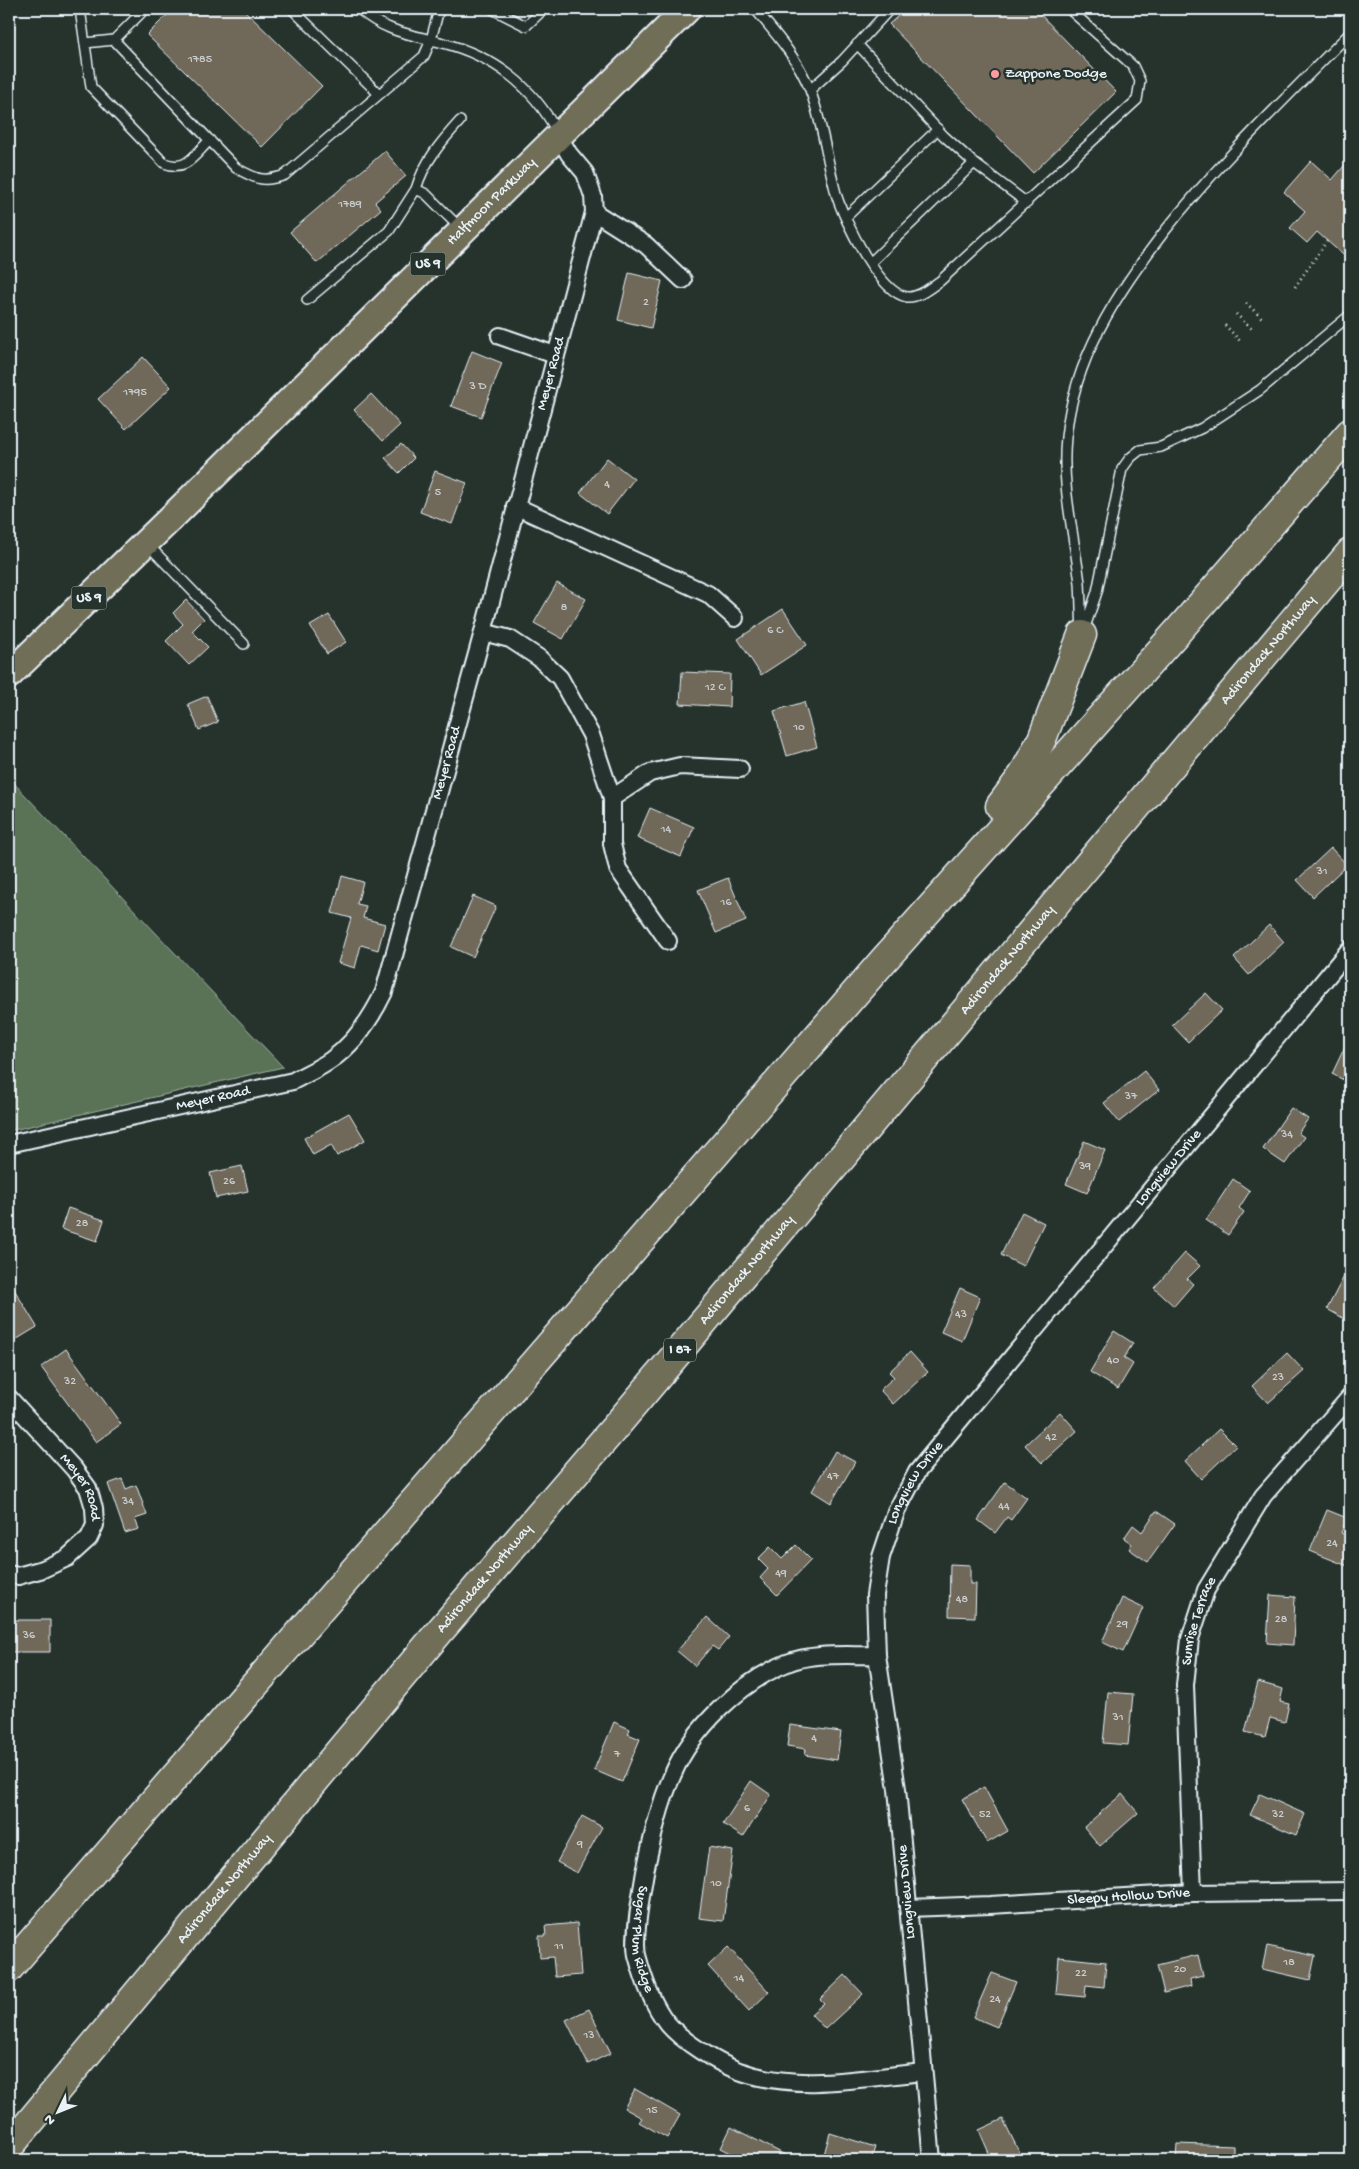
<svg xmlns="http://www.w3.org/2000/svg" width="1359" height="2169" viewBox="0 0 1359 2169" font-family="'Gochi Hand',sans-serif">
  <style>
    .green { fill: #5a7257; stroke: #a1b2a8 }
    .building { fill: #706759; stroke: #e8f1f8 }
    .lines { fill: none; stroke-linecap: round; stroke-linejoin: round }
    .service-casing { stroke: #e8f1f8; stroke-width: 12 }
    .minor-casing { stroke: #e8f1f8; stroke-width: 20 }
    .primary-casing { stroke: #e8f1f8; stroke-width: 30 }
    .motorway-casing { stroke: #e8f1f8; stroke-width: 31 }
    .path { stroke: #e8f1f8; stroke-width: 3; stroke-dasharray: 1 4; stroke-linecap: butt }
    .service { stroke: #26332d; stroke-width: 9 }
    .minor { stroke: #26332d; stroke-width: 16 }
    .primary { stroke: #716e59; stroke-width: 26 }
    .motorway { stroke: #716e59; stroke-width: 28 }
    .poi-dot { fill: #ff9aa2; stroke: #26332d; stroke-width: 2 }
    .labels { text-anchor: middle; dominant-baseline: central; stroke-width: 5; stroke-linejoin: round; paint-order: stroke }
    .number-label { font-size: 12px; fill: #caced0 }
    .shield { fill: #26332d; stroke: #aeb8bb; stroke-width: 1 }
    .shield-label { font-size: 14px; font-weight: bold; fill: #e8f1f8 }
    .poi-label { font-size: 15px; fill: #e8f1f8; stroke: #26332d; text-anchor: start }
    .street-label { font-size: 15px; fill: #e8f1f8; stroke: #26332d }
  </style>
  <rect width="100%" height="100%" fill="#26332d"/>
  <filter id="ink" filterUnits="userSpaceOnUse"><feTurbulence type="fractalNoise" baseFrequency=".02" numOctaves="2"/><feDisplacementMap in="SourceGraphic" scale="10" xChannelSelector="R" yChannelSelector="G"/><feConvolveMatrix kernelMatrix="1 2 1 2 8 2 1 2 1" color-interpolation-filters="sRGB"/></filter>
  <g filter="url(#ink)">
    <!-- green -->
    <path class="green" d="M 9,778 L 283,1067 L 9,1131 Z"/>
    <!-- building -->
    <path class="building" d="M 173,9 L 243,9 L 322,86 L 262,147 L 147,35 Z
      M 906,9 L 1035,9 L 1116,92 L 1033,173 L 889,24 Z
      M 385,151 L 406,176 L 375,202 L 381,209 L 317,263 L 290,232 Z
      M 1350,159 L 1350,261 L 1317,232 L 1307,243 L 1290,228 L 1305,211 L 1284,192 L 1311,161 L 1332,180 Z
      M 629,273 L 662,281 L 651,328 L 618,320 Z
      M 472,351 L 502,363 L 481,417 L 451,406 Z
      M 143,357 L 171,387 L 126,429 L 98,399 Z
      M 371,394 L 400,425 L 383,441 L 354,410 Z
      M 401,444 L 414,458 L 399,473 L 385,458 Z
      M 607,458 L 634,479 L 607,514 L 580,493 Z
      M 435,471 L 467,483 L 452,524 L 420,512 Z
      M 557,583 L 586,599 L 563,639 L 534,623 Z
      M 186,600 L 204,619 L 192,631 L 208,647 L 189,665 L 166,641 L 183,624 L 173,613 Z
      M 783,609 L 807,645 L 761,675 L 738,639 Z
      M 329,615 L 346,642 L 327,654 L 310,626 Z
      M 682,672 L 730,674 L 729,707 L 680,704 Z
      M 207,696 L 218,722 L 199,730 L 188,704 Z
      M 804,702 L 817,747 L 787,756 L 774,711 Z
      M 650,808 L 694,827 L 681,857 L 637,838 Z
      M 1331,848 L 1347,865 L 1313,897 L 1297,880 Z
      M 342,876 L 363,882 L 357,904 L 366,906 L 363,918 L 385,924 L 378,950 L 361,945 L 355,968 L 338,963 L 351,918 L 332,913 Z
      M 728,878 L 746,921 L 716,933 L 698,890 Z
      M 473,896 L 496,906 L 473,957 L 451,947 Z
      M 1269,925 L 1284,942 L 1249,975 L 1234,958 Z
      M 1206,993 L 1222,1010 L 1188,1042 L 1172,1025 Z
      M 1350,1036 L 1350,1083 L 1332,1074 Z
      M 1144,1071 L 1159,1090 L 1119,1122 L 1104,1103 Z
      M 1291,1108 L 1308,1119 L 1298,1133 L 1304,1137 L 1285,1164 L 1263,1149 Z
      M 349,1113 L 365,1140 L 337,1156 L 331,1145 L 313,1155 L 304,1138 Z
      M 1084,1141 L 1105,1150 L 1087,1193 L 1066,1184 Z
      M 242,1166 L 248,1191 L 216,1198 L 210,1173 Z
      M 1233,1179 L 1250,1191 L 1239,1208 L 1244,1212 L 1228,1235 L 1206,1220 Z
      M 68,1208 L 104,1220 L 97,1241 L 61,1229 Z
      M 1022,1212 L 1044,1223 L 1023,1266 L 1001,1255 Z
      M 1185,1253 L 1200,1266 L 1187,1279 L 1193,1284 L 1174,1306 L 1154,1288 Z
      M 1350,1265 L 1350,1322 L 1327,1309 Z
      M 9,1281 L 37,1327 L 9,1344 Z
      M 960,1288 L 980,1297 L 962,1341 L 941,1332 Z
      M 1114,1331 L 1133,1343 L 1124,1358 L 1133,1364 L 1118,1389 L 1090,1372 Z
      M 66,1349 L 121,1424 L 96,1442 L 41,1367 Z
      M 910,1352 L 928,1372 L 893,1404 L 880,1390 L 894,1377 L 889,1372 Z
      M 1287,1353 L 1304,1371 L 1268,1403 L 1252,1386 Z
      M 1060,1412 L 1077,1431 L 1042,1463 L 1025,1445 Z
      M 1219,1429 L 1236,1446 L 1201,1479 L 1185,1461 Z
      M 835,1451 L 855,1462 L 831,1503 L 812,1491 Z
      M 122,1479 L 126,1489 L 136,1485 L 147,1515 L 135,1519 L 139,1529 L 125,1533 L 108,1484 Z
      M 1005,1482 L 1027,1498 L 1011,1520 L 1007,1517 L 995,1533 L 978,1520 Z
      M 1327,1510 L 1347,1518 L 1341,1533 L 1350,1537 L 1350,1567 L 1310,1551 Z
      M 1156,1511 L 1175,1524 L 1148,1562 L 1129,1549 L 1132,1544 L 1124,1538 L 1133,1525 L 1142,1532 Z
      M 796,1545 L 811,1560 L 777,1595 L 760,1578 L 768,1569 L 758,1559 L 770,1547 L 782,1559 Z
      M 950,1564 L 970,1565 L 970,1584 L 976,1584 L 975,1617 L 949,1616 Z
      M 1270,1595 L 1295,1597 L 1293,1645 L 1267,1643 Z
      M 1122,1598 L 1143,1608 L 1123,1652 L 1102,1642 Z
      M 707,1617 L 729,1637 L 718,1650 L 712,1646 L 695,1666 L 677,1651 Z
      M 9,1620 L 50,1620 L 50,1652 L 9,1652 Z
      M 1258,1682 L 1283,1689 L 1280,1702 L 1289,1704 L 1285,1722 L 1270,1718 L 1265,1737 L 1245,1732 Z
      M 1108,1692 L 1133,1694 L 1128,1745 L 1103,1743 Z
      M 614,1722 L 630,1729 L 628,1734 L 640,1739 L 622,1782 L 594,1770 Z
      M 790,1725 L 841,1732 L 837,1760 L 805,1755 L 806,1749 L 787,1746 Z
      M 751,1781 L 771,1795 L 743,1837 L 723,1824 Z
      M 984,1787 L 1008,1831 L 987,1843 L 962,1799 Z
      M 1122,1794 L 1138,1813 L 1100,1846 L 1084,1827 Z
      M 1260,1794 L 1305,1814 L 1296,1835 L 1250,1815 Z
      M 582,1816 L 602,1827 L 577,1873 L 557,1862 Z
      M 709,1847 L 733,1851 L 723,1921 L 699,1918 Z
      M 577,1923 L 581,1975 L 555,1977 L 553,1957 L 540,1958 L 539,1936 L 546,1936 L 545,1926 Z
      M 1267,1946 L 1315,1956 L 1310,1980 L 1262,1969 Z
      M 728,1947 L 769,1992 L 749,2011 L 708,1966 Z
      M 1198,1955 L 1203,1976 L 1190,1979 L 1191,1986 L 1164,1993 L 1157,1965 Z
      M 1059,1957 L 1106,1962 L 1104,1987 L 1086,1985 L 1085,1997 L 1056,1994 Z
      M 992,1973 L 1016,1982 L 997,2027 L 973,2017 Z
      M 845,1975 L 863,1994 L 825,2029 L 811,2014 L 824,2003 L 820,1999 Z
      M 589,2009 L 611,2053 L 588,2064 L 566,2020 Z
      M 635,2089 L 680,2115 L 667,2138 L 639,2122 L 642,2118 L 624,2108 Z
      M 1003,2119 L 1023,2160 L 992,2160 L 979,2130 Z
      M 731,2127 L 795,2160 L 745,2160 L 721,2148 Z
      M 830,2133 L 875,2147 L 871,2160 L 831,2160 L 823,2158 Z
      M 1177,2144 L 1234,2146 L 1234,2160 L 1176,2160 Z"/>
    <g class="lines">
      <!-- service casing -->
      <g class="service-casing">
        <path id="service" d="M 80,9 L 91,87 L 164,163 C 187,172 194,155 210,140
          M 145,9 L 114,40 L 236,168 C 256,179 263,183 285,175 L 424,56 L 431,40 L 439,9
          M 292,9 L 379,94
          M 359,9 C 387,33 410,34 443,43 C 493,56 533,86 557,132
          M 492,9 L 526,26 L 544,9
          M 755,9 C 776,34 798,59 810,90 C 823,124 827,162 837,197 C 845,221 879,293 907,297 C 919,298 931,287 940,281 L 1137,100 L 1140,81 L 1133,66 L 1069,9
          M 85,43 L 114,40
          M 857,44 L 944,136 L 974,163
          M 810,90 L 842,61 L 890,9
          M 416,189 C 424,162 441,142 460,121
          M 846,217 L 938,129
          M 870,263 L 974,163 L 1027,203
          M 307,300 L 389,231 L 416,189 L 426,194 L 460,228
          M 148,545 L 244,644
          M 1084,630 L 1097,592 L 1122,469 L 1130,458 L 1140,450 L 1161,447 L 1202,428 L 1260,390 L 1350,315
          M 1082,632 C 1081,616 1081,599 1080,583 C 1074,534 1061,486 1066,437 C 1074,358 1117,293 1164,232 C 1221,160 1286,98 1350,33"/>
      </g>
      <!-- minor casing -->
      <g class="minor-casing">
        <g id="minor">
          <path d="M 594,212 L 646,245 L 683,280"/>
          <path d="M 500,336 L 555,355"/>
          <path d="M 515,506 L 708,594 L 735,618"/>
          <path d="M 483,632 L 510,639 L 539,658 L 560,678 L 591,735 L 612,798 L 612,844 L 618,869 L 668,941"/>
          <path d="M 612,798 L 650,773 L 680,766 L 740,769"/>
          <path id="s1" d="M 9,1144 L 293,1081 C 306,1074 320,1068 331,1060 C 355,1043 372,1017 384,992 L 483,632 L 594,212 L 593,196 L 585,173 L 569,154 L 558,135"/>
          <path id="s2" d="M 9,1398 L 74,1469 L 88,1488 L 94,1508 L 95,1525 L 89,1538 L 67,1558 L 43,1569 L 18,1576 L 9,1574"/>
          <path id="s3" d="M 877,1655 C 849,1656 814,1652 787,1663 C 742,1681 692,1729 673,1774 C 659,1805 652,1839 645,1872 C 642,1890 633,1938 637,1955 C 643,1978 652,2004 667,2023 C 683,2042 716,2062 739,2071 C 797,2092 863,2078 923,2072"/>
          <path id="s4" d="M 1193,1893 L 1185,1685 L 1190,1639 L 1206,1590 L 1263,1496 L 1350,1397"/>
          <path id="s5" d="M 908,1908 L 990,1905 L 1193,1893 L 1350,1891"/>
          <path id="s6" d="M 932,2160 L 897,1789 L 877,1655 L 875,1595 L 881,1557 L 896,1512 L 917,1472 L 1350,949"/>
        </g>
      </g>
      <!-- primary casing -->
      <g class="primary-casing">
        <g id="primary">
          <path id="s7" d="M 9,675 L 169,520 L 687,9"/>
        </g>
      </g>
      <!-- motorway casing -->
      <g class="motorway-casing">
        <g id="motorway">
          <path d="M 1000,806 L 1023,775 L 1042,739 L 1082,635"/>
          <path d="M 9,1968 L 883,961 L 1178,631 L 1350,433"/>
          <path id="s8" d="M 9,2147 L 439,1632 L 616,1426 L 1350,553"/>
        </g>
      </g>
      <!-- path -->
      <path class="path" d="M 1295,287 L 1327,241
        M 1246,303 L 1263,319
        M 1236,314 L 1252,329
        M 1225,325 L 1240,341"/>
      <!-- service -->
      <use href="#service" class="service"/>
      <!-- minor -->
      <use href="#minor" class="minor"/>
      <!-- primary -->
      <use href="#primary" class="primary"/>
      <!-- motorway -->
      <use href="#motorway" class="motorway"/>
    </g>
  </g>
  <!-- markers -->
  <circle class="poi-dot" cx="995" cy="74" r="5"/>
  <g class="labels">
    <!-- number labels -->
    <g class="number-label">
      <text x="200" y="60">1785</text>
      <text x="350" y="205">1789</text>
      <text x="646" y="303">2</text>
      <text x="478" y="387">3 D</text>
      <text x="135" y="393">1795</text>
      <text x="607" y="485">4</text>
      <text x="438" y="493">5</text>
      <text x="564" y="608">8</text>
      <text x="775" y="631">6 C</text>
      <text x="715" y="688">12 C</text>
      <text x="799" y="728">10</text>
      <text x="666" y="830">14</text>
      <text x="1322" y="872">31</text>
      <text x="726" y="903">16</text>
      <text x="1131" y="1097">37</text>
      <text x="1287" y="1135">34</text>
      <text x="1085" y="1167">39</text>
      <text x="229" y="1182">26</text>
      <text x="82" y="1224">28</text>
      <text x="961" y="1315">43</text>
      <text x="1113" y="1361">40</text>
      <text x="1278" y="1378">23</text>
      <text x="70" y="1382">32</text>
      <text x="1051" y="1438">42</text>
      <text x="833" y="1477">47</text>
      <text x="128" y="1502">34</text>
      <text x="1004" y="1507">44</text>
      <text x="1332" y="1544">24</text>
      <text x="781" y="1574">49</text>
      <text x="962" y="1600">48</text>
      <text x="1281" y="1620">28</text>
      <text x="1122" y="1625">29</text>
      <text x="29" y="1636">36</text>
      <text x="1118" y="1718">31</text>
      <text x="814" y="1739">4</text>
      <text x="617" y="1755">7</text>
      <text x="747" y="1809">6</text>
      <text x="985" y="1815">52</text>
      <text x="1278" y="1815">32</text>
      <text x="580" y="1845">9</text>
      <text x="716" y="1884">10</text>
      <text x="559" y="1947">11</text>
      <text x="1289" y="1963">18</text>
      <text x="1180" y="1970">20</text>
      <text x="1081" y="1974">22</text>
      <text x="739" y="1979">14</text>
      <text x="995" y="2000">24</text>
      <text x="589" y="2036">13</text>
      <text x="652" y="2111">15</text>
    </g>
    <!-- shield labels -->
    <g class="shield">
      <rect x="410.5" y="252.5" width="35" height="23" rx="4"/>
      <rect x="71.5" y="586.5" width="35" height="23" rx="4"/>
      <rect x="664" y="1338.5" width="32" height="23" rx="4"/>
    </g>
    <g class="shield-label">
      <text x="428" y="264">US 9</text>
      <text x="89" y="598">US 9</text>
      <text x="680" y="1350">I 87</text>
    </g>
    <!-- poi labels -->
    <g class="poi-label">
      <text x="1005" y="74">Zappone Dodge</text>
    </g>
    <!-- street labels -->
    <g class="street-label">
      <text stroke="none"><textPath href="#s7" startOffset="676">Halfmoon Parkway</textPath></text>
      <text stroke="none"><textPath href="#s1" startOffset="1062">Meyer Road</textPath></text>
      <text stroke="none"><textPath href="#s8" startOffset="1956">Adirondack Northway</textPath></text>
      <text stroke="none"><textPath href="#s1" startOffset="659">Meyer Road</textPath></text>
      <text stroke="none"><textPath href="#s8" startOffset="1551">Adirondack Northway</textPath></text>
      <text stroke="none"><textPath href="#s1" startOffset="209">Meyer Road</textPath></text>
      <text stroke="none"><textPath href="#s6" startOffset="1094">Longview Drive</textPath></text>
      <text stroke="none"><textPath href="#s8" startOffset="1146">Adirondack Northway</textPath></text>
      <text stroke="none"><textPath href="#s6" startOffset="689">Longview Drive</textPath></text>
      <text stroke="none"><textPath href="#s2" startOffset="116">Meyer Road</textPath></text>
      <text stroke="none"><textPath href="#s8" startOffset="741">Adirondack Northway</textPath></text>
      <text stroke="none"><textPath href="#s4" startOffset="274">Sunrise Terrace</textPath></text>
      <text stroke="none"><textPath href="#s8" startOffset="336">Adirondack Northway</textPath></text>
      <text transform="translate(907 1892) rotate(-95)">Longview Drive</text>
      <text stroke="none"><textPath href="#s5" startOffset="221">Sleepy Hollow Drive</textPath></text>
      <text stroke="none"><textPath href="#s3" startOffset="424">Sugar Plum Ridge</textPath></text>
    </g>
  </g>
  <!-- margin -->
  <rect width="1359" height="2169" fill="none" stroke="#26332d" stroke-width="30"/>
  <rect x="15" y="15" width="1329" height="2139" fill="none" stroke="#e8f1f8" stroke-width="2" filter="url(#ink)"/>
  <!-- north arrow -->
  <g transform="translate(58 2112) rotate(227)" stroke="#26332d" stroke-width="4" paint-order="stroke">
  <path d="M0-4L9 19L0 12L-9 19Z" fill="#e8f1f8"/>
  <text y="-8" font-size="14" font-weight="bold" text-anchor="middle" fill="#e8f1f8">N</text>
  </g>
</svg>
